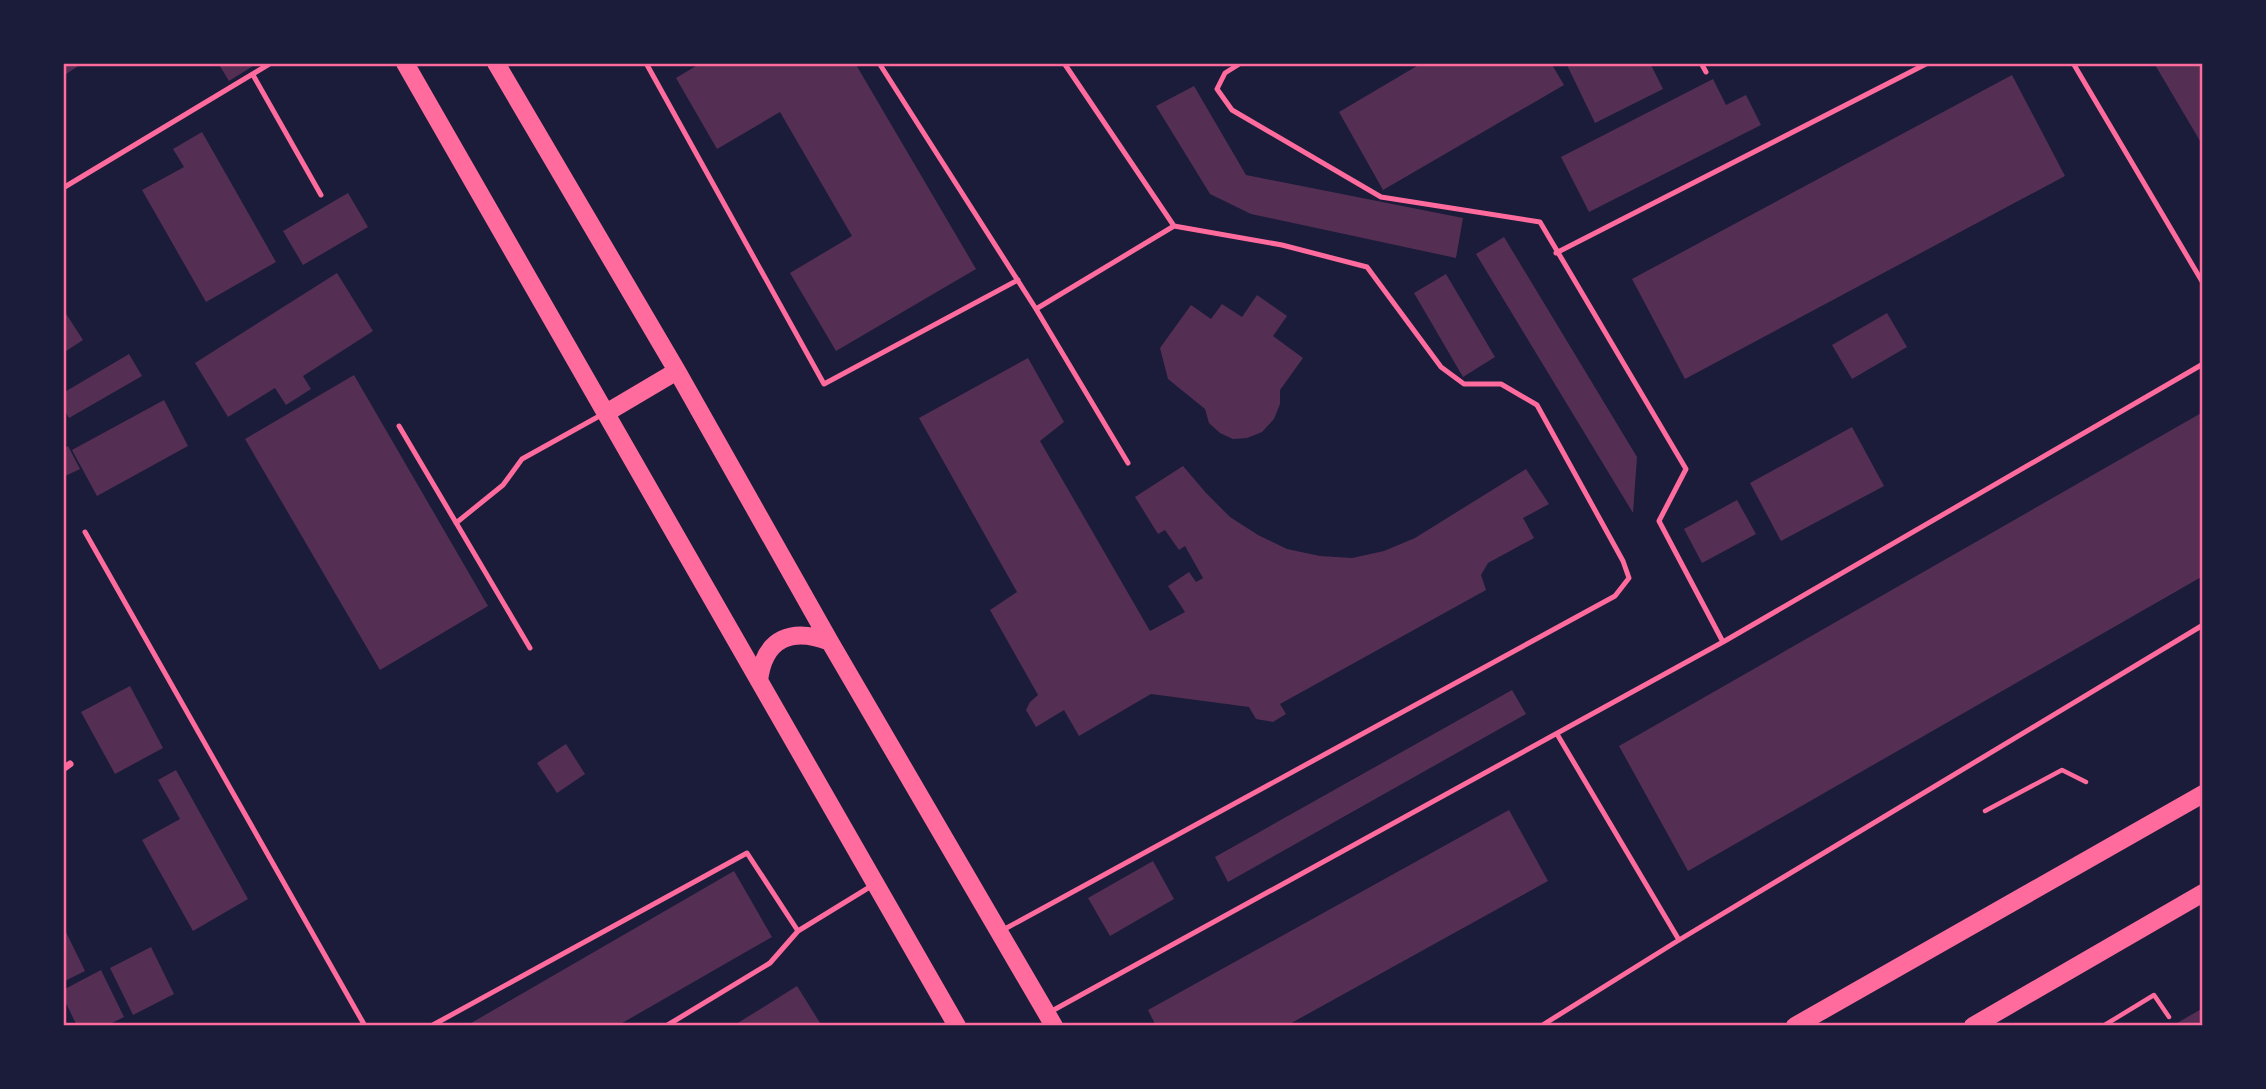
<svg xmlns="http://www.w3.org/2000/svg" width="2266" height="1089" viewBox="0 0 2266 1089" font-family="'Roboto Condensed',sans-serif">
  <style>
    .building { fill: #542f53 }
    .lines { fill: none; stroke-linecap: round; stroke-linejoin: round }
    .path { stroke: #ff6b9d; stroke-width: 4.5 }
    .service { stroke: #ff6b9d; stroke-width: 5 }
    .minor { stroke: #ff6b9d; stroke-width: 7 }
    .primary { stroke: #ff6b9d; stroke-width: 18 }
    .neatline { fill: none; stroke: #ff6b9d; stroke-width: 2.5 }
  </style>
  <rect width="100%" height="100%" fill="#1b1b3a"/>
  <!-- building -->
  <path class="building" d="M 63,63 L 83,63 L 63,76 Z
    M 218,63 L 258,63 L 229,81 Z
    M 701,63 L 855,63 L 976,269 L 836,351 L 790,273 L 852,236 L 780,112 L 717,149 L 676,78 Z
    M 1422,63 L 1551,63 L 1564,85 L 1383,190 L 1339,112 Z
    M 1566,63 L 1650,63 L 1663,89 L 1595,123 Z
    M 2154,63 L 2203,63 L 2203,146 Z
    M 2012,75 L 2065,176 L 1685,379 L 1632,279 Z
    M 1713,79 L 1726,105 L 1746,95 L 1761,125 L 1589,212 L 1561,157 Z
    M 1194,86 L 1246,175 L 1463,218 L 1456,258 L 1251,214 L 1210,194 L 1156,106 Z
    M 202,132 L 276,262 L 206,302 L 142,190 L 184,167 L 173,149 Z
    M 348,193 L 368,227 L 303,265 L 283,231 Z
    M 1504,237 L 1637,457 L 1633,513 L 1476,254 Z
    M 337,273 L 373,331 L 303,376 L 311,389 L 286,405 L 275,388 L 228,417 L 195,363 Z
    M 1446,274 L 1495,357 L 1463,377 L 1414,293 Z
    M 1257,295 L 1287,316 L 1273,336 L 1303,358 L 1280,390 L 1280,404 L 1274,419 L 1262,432 L 1247,438 L 1233,439 L 1220,433 L 1209,423 L 1205,409 L 1168,379 L 1160,348 L 1191,305 L 1211,319 L 1222,304 L 1242,317 Z
    M 63,309 L 83,340 L 63,353 Z
    M 1887,313 L 1907,347 L 1852,379 L 1832,345 Z
    M 129,354 L 142,376 L 69,418 L 63,408 L 63,393 Z
    M 1028,358 L 1064,422 L 1040,441 L 1150,631 L 1185,612 L 1168,586 L 1189,572 L 1196,582 L 1203,578 L 1185,546 L 1179,550 L 1165,530 L 1158,534 L 1135,497 L 1183,466 L 1206,493 L 1230,517 L 1258,535 L 1287,549 L 1320,556 L 1352,558 L 1384,551 L 1415,538 L 1526,469 L 1549,504 L 1523,518 L 1534,538 L 1488,563 L 1481,575 L 1486,590 L 1280,704 L 1286,714 L 1273,722 L 1256,719 L 1249,707 L 1151,694 L 1079,736 L 1064,710 L 1036,727 L 1026,710 L 1030,702 L 1038,695 L 990,610 L 1017,592 L 919,418 Z
    M 354,375 L 488,606 L 380,670 L 245,439 Z
    M 164,400 L 188,446 L 97,496 L 72,450 Z
    M 2203,412 L 2203,576 L 1688,871 L 1619,746 Z
    M 1852,427 L 1884,486 L 1781,541 L 1750,483 Z
    M 68,446 L 80,469 L 63,477 L 63,449 Z
    M 1737,500 L 1756,534 L 1702,563 L 1684,529 Z
    M 130,686 L 163,748 L 115,774 L 81,712 Z
    M 1512,690 L 1526,714 L 1228,882 L 1215,857 Z
    M 566,744 L 585,774 L 557,793 L 537,763 Z
    M 176,770 L 248,899 L 193,931 L 142,840 L 180,819 L 158,780 Z
    M 1509,810 L 1548,881 L 1286,1026 L 1156,1026 L 1148,1010 Z
    M 1153,861 L 1174,899 L 1110,936 L 1088,898 Z
    M 734,871 L 772,937 L 617,1026 L 466,1026 Z
    M 63,926 L 85,971 L 63,982 Z
    M 151,947 L 174,994 L 133,1015 L 110,968 Z
    M 101,970 L 124,1017 L 106,1026 L 77,1026 L 63,997 L 63,990 Z
    M 797,986 L 822,1026 L 733,1026 Z
    M 2203,1008 L 2203,1026 L 2172,1026 Z"/>
  <g class="lines">
    <!-- path -->
    <path class="path" d="M 1985,811 L 2062,770 L 2086,782
      M 2103,1026 L 2154,995 L 2169,1017"/>
    <!-- service -->
    <path class="service" d="M 646,63 L 824,384 L 1018,280
      M 879,63 L 1036,309 L 1128,463
      M 1064,63 L 1174,226
      M 1701,63 L 1706,72
      M 2073,63 L 2203,283
      M 253,75 L 321,195
      M 63,188 L 271,63
      M 1556,253 L 1928,63
      M 399,426 L 530,648
      M 456,523 L 503,485 L 522,459 L 603,414
      M 85,532 L 365,1026
      M 1723,642 L 2203,364
      M 1557,734 L 1679,940
      M 1001,931 L 1615,596 L 1629,578 L 1623,561 L 1537,405 L 1501,384 L 1464,384 L 1441,367 L 1367,267 L 1282,245 L 1174,226 L 1036,309
      M 1050,1012 L 1723,642 L 1659,521 L 1686,469 L 1540,222 L 1381,197 L 1232,110 L 1217,89 L 1225,73 L 1241,63
      M 431,1026 L 747,853 L 798,931
      M 666,1026 L 770,963 L 798,931 L 873,885
      M 1541,1026 L 1679,940 L 2203,625"/>
    <!-- minor -->
    <path class="minor" d="M 63,769 L 70,764"/>
    <!-- primary -->
    <path class="primary" d="M 405,63 L 957,1026
      M 496,63 L 677,371 L 830,642 L 1054,1026
      M 606,413 L 677,371
      M 759,681 C 764,637 793,627 830,642
      M 1795,1026 L 2203,794
      M 1973,1026 L 2203,893"/>
  </g>
  <!-- border -->
  <rect width="2266" height="1089" fill="none" stroke="#1b1b3a" stroke-width="130"/>
  <rect x="65" y="65" width="2136" height="959" class="neatline"/>
</svg>
